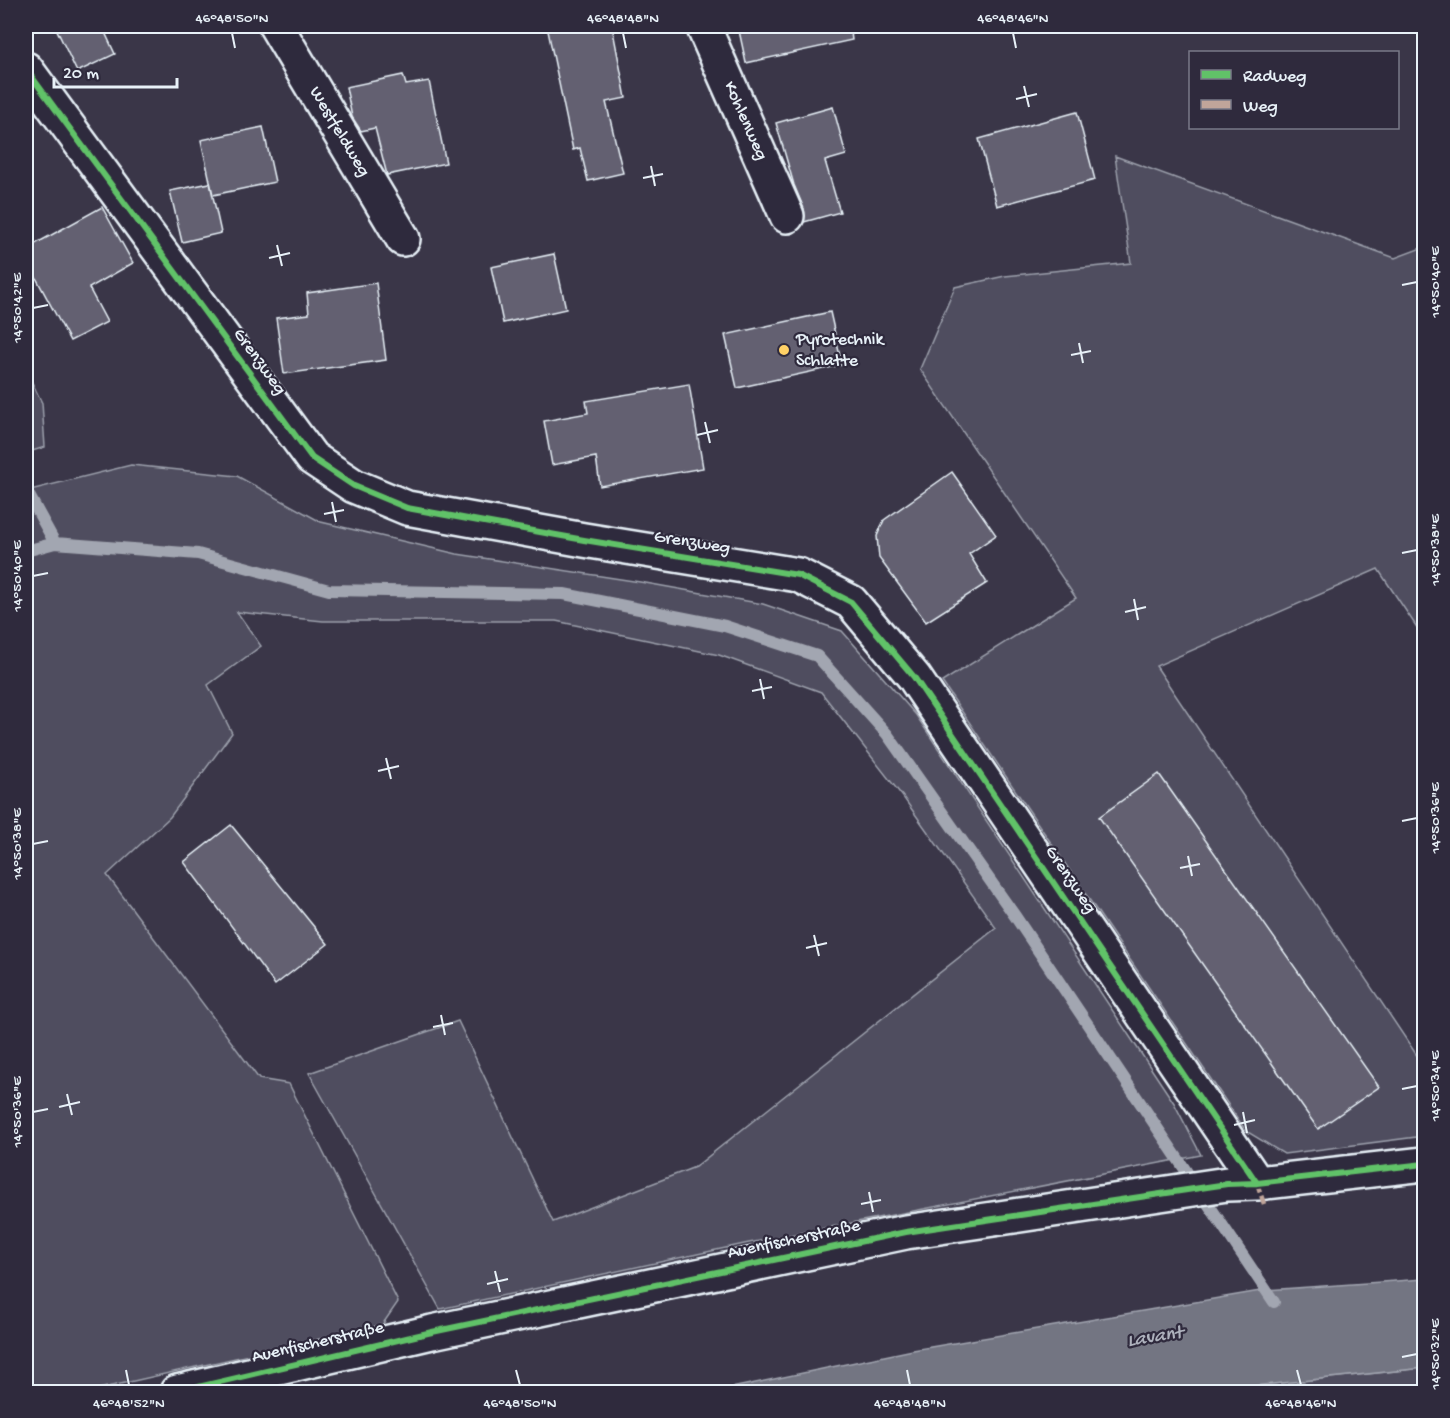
<svg xmlns="http://www.w3.org/2000/svg" width="1450" height="1418" viewBox="0 0 1450 1418" font-family="'Gochi Hand',sans-serif">
  <style>
    .green { fill: #504e5f; stroke: #9ca0ac; stroke-width: 1.5 }
    .water { fill: #737482; stroke: #a2a6b1; stroke-width: 1.5 }
    .lines { fill: none; stroke-linecap: round; stroke-linejoin: round }
    .stream { stroke: #a2a6b1; stroke-width: 12 }
    .building { fill: #636171; stroke: #e8f1f8; stroke-width: 1.5 }
    .minor-casing { stroke: #e8f1f8; stroke-width: 38 }
    .minor { stroke: #2f2a3d; stroke-width: 33 }
    .quiet { stroke: #c0a59a; stroke-width: 4.5; stroke-dasharray: 9 4.5; stroke-linecap: butt }
    .cycleway-casing { stroke: #2f2a3d; stroke-width: 10 }
    .cycleway { stroke: #61c268; stroke-width: 6 }
    .ticks { fill: none; stroke: #e8f1f8; stroke-width: 2 }
    .poi-dot { fill: #ffd166; stroke: #2f2a3d; stroke-width: 2 }
    .labels { text-anchor: middle; dominant-baseline: central; stroke-width: 4.5; stroke-linejoin: round; paint-order: stroke }
    .street-label { font-size: 18px; fill: #e8f1f8; stroke: #2f2a3d }
    .poi-label { font-size: 18px; fill: #e8f1f8; stroke: #2f2a3d; text-anchor: start }
    .water-label { font-size: 20px; font-style: italic; fill: #aeb2bd; stroke: #2f2a3d }
    .neatline { fill: none; stroke: #e8f1f8; stroke-width: 2 }
    .ticks-label { font-size: 15px; text-anchor: middle; fill: #e8f1f8 }
  </style>
  <rect width="100%" height="100%" fill="#3a3648"/>
  <filter id="ink" filterUnits="userSpaceOnUse"><feTurbulence type="fractalNoise" baseFrequency=".0167" numOctaves="2"/><feDisplacementMap in="SourceGraphic" scale="12" xChannelSelector="R" yChannelSelector="G"/><feConvolveMatrix kernelMatrix="1 2 1 2 8 2 1 2 1" color-interpolation-filters="sRGB"/></filter>
  <g filter="url(#ink)">
    <!-- green -->
    <path class="green" d="M 1115,156 L 1395,258 L 1424,247 L 1424,638 L 1378,569 L 1156,666 L 1424,1066 L 1424,1136 L 1284,1154 L 1246,1131 L 942,682 L 1076,598 L 920,369 L 955,287 L 1005,276 L 1131,263 Z
      M 26,370 L 42,403 L 45,447 L 26,453 Z
      M 131,465 L 237,476 L 321,522 L 457,554 L 640,582 L 763,604 L 842,631 L 916,715 L 1174,1103 L 1201,1155 L 749,1243 L 440,1309 L 309,1073 L 458,1021 L 553,1222 L 695,1167 L 996,928 L 903,797 L 821,692 L 719,655 L 556,621 L 323,621 L 237,612 L 261,646 L 208,685 L 232,733 L 170,817 L 107,875 L 259,1079 L 289,1084 L 398,1302 L 382,1325 L 85,1392 L 26,1392 L 26,491 Z
      M 1424,1368 L 1424,1392 L 1196,1392 Z"/>
    <!-- water -->
    <path class="water" d="M 1424,1279 L 1424,1368 L 1196,1392 L 712,1392 L 913,1350 L 1266,1290 Z"/>
    <g class="lines">
      <!-- stream -->
      <path class="stream" d="M 26,490 L 55,543
        M 26,551 L 55,543 L 198,554 L 329,590 L 564,594 L 725,626 L 817,656 L 887,734 L 1015,916 L 1274,1302"/>
    </g>
    <!-- building -->
    <path class="building" d="M 55,26 L 102,26 L 115,54 L 77,72 Z
      M 547,26 L 612,26 L 626,98 L 606,102 L 623,173 L 588,181 L 580,148 L 573,150 Z
      M 738,26 L 850,26 L 852,40 L 746,63 Z
      M 403,75 L 406,85 L 429,81 L 446,163 L 387,175 L 375,128 L 361,131 L 352,117 L 346,87 Z
      M 833,107 L 846,155 L 825,161 L 840,212 L 804,222 L 804,209 L 794,185 L 776,123 Z
      M 1077,112 L 1095,180 L 997,206 L 979,139 Z
      M 263,127 L 275,182 L 213,195 L 201,140 Z
      M 210,183 L 221,233 L 182,242 L 170,191 Z
      M 102,207 L 133,263 L 89,288 L 107,322 L 70,341 L 26,259 L 26,249 Z
      M 554,254 L 566,309 L 503,323 L 491,267 Z
      M 376,283 L 386,360 L 284,374 L 276,318 L 309,314 L 307,293 Z
      M 830,312 L 842,365 L 737,388 L 725,335 Z
      M 689,384 L 703,468 L 600,486 L 596,457 L 552,465 L 544,421 L 588,413 L 586,401 Z
      M 952,472 L 996,535 L 969,554 L 987,583 L 926,622 L 879,558 L 877,536 L 884,520 Z
      M 1159,774 L 1379,1087 L 1318,1129 L 1099,817 Z
      M 231,825 L 328,944 L 275,985 L 184,862 Z"/>
    <g class="lines">
      <!-- minor casing -->
      <g class="minor-casing">
        <path id="minor" d="M 276,26 L 403,239
          M 703,26 L 787,216
          M 26,69 L 312,458 L 354,486 L 407,508 L 584,540 L 798,575 L 851,602 L 914,677 L 1257,1183
          M 177,1392 L 432,1332 L 906,1232 L 1227,1184 L 1257,1183 L 1424,1164"/>
      </g>
      <!-- minor -->
      <use href="#minor" class="minor"/>
      <!-- quiet -->
      <path class="quiet" d="M 1257,1183 L 1264,1204"/>
      <!-- cycleway casing -->
      <g class="cycleway-casing">
        <path id="cycleway" d="M 26,69 L 312,458 L 354,486 L 407,508 L 584,540 L 798,575 L 851,602 L 914,677 L 1257,1183
          M 177,1392 L 432,1332 L 906,1232 L 1227,1184 L 1257,1183 L 1424,1164"/>
      </g>
      <!-- cycleway -->
      <use href="#cycleway" class="cycleway"/>
    </g>
  </g>
  <!-- ticks -->
  <path class="ticks" d="M 232,33 L 235,48M 623,33 L 626,48M 1013,33 L 1016,48M 1024,86 L 1029,107M 1016,99 L 1037,94M 651,166 L 655,186M 643,178 L 663,174M 277,245 L 282,266M 269,258 L 290,253M 1402,285 L 1417,282M 33,308 L 48,305M 1079,343 L 1083,363M 1071,355 L 1091,351M 705,422 L 710,443M 697,435 L 718,430M 332,502 L 336,522M 324,514 L 344,510M 1402,553 L 1417,550M 33,576 L 48,573M 1134,599 L 1138,620M 1125,612 L 1146,607M 760,679 L 764,699M 752,691 L 772,687M 386,758 L 391,779M 378,771 L 399,766M 1402,821 L 1417,818M 33,844 L 48,841M 1188,856 L 1192,876M 1180,868 L 1200,864M 814,935 L 819,956M 806,948 L 827,943M 441,1015 L 445,1035M 433,1027 L 453,1023M 1402,1089 L 1417,1086M 67,1094 L 72,1115M 59,1107 L 80,1102M 33,1112 L 48,1109M 1243,1112 L 1247,1133M 1234,1125 L 1255,1120M 869,1192 L 873,1212M 861,1204 L 881,1200M 495,1271 L 500,1292M 487,1284 L 508,1279M 1402,1357 L 1417,1354M 126,1370 L 129,1385M 516,1370 L 520,1385M 907,1370 L 910,1385M 1297,1370 L 1301,1385"/>
  <!-- markers -->
  <circle class="poi-dot" cx="784" cy="350" r="6"/>
  <g class="labels">
    <!-- street labels -->
    <g class="street-label">
      <text transform="translate(745 121) rotate(66)">Kohlenweg</text>
      <text transform="translate(339 132) rotate(59)">Westfeldweg</text>
      <text transform="translate(259 362) rotate(54)">Grenzweg</text>
      <text transform="translate(692 543) rotate(9)">Grenzweg</text>
      <text transform="translate(1070 880) rotate(56)">Grenzweg</text>
      <text transform="translate(794 1240) rotate(-12)">Auenfischerstraße</text>
      <text transform="translate(318 1343) rotate(-13)">Auenfischerstraße</text>
    </g>
    <!-- poi labels -->
    <g class="poi-label">
      <text x="796" y="340">Pyrotechnik<tspan x="796" dy="21">Schlatte</tspan></text>
    </g>
    <!-- water labels -->
    <g class="water-label">
      <text transform="translate(1155 1338) rotate(-9)">Lavant</text>
    </g>
  </g>
  <!-- margin -->
  <rect width="1450" height="1418" fill="none" stroke="#2f2a3d" stroke-width="66"/>
  <!-- legend -->
  <rect x="1189" y="51" width="210" height="78" fill="#2f2a3d" stroke="#797a88" stroke-width="1.5"/>
  <rect x="1201" y="70" width="30" height="9" fill="#61c268" stroke="#797a88" stroke-width="1.5"/>
  <text x="1243" y="81" font-size="18" fill="#e8f1f8">Radweg</text>
  <rect x="1201" y="100" width="30" height="9" fill="#c0a59a" stroke="#797a88" stroke-width="1.5"/>
  <text x="1243" y="111" font-size="18" fill="#e8f1f8">Weg</text>
  <!-- scale -->
  <path d="M54 78v9h123v-9" fill="none" stroke="#e8f1f8" stroke-width="3"/>
  <text x="63" y="78" font-size="18" fill="#e8f1f8" stroke="#2f2a3d" stroke-width="4.5" paint-order="stroke">20 m</text>
  <rect x="33" y="33" width="1384" height="1352" class="neatline"/>
  <g class="ticks-label">
    <text x="232" y="22">46°48'50"N</text>
    <text x="623" y="22">46°48'48"N</text>
    <text x="1013" y="22">46°48'46"N</text>
    <text transform="translate(1434 282) rotate(-90)" y="5">14°50'40"E</text>
    <text transform="translate(16 308) rotate(-90)" y="5">14°50'42"E</text>
    <text transform="translate(1434 550) rotate(-90)" y="5">14°50'38"E</text>
    <text transform="translate(16 576) rotate(-90)" y="5">14°50'40"E</text>
    <text transform="translate(1434 818) rotate(-90)" y="5">14°50'36"E</text>
    <text transform="translate(16 844) rotate(-90)" y="5">14°50'38"E</text>
    <text transform="translate(1434 1086) rotate(-90)" y="5">14°50'34"E</text>
    <text transform="translate(16 1112) rotate(-90)" y="5">14°50'36"E</text>
    <text transform="translate(1434 1354) rotate(-90)" y="5">14°50'32"E</text>
    <text x="129" y="1407">46°48'52"N</text>
    <text x="520" y="1407">46°48'50"N</text>
    <text x="910" y="1407">46°48'48"N</text>
    <text x="1301" y="1407">46°48'46"N</text>
  </g>
</svg>
